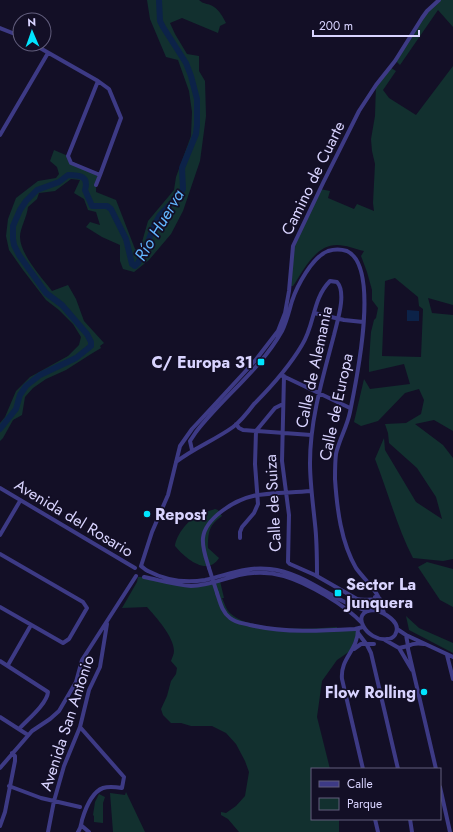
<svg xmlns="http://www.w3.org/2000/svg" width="453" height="832" viewBox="0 0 453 832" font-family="Jost,sans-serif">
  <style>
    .green { fill: #12302f; fill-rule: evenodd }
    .water { fill: #0c2248 }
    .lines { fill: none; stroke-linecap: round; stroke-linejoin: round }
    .river { stroke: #0c2248; stroke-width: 6 }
    .minor { stroke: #3d3a85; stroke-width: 4 }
    .minor-bridge { stroke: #3d3a85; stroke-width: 4 }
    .poi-dot { fill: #00e5ff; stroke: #130f26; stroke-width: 1.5 }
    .labels { text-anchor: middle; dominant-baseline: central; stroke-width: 3.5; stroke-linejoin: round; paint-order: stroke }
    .street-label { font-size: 16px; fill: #d9d4ff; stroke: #130f26 }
    .poi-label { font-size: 16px; font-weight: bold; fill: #d9d4ff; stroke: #130f26; text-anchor: end }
    .water-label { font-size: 17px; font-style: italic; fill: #62b6ff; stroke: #130f26 }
  </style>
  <rect width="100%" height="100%" fill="#130f26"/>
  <!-- green -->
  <path class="green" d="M 147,0 L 199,0 C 204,5 209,3 214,7 C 219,10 223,17 226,23 L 220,26 L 218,33 L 182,18 L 170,23 L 175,34 L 187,54 L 199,56 L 199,71 L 205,81 L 206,116 L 200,161 L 183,211 L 171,234 L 149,260 L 134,272 L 123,269 L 120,261 L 120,245 L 102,237 L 86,227 L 90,222 L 100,225 L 96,212 L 88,210 L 84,199 L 74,193 L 80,180 L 71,179 L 55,191 L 39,193 L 37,199 L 28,207 C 27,217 20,228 20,237 C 20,254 42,278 52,291 L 68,285 L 76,299 L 84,321 L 104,343 L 100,346 L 101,348 L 91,354 L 66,370 L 46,379 L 33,388 L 25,397 L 22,415 L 13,420 L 3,438 L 0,441 L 0,423 L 5,417 L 16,391 L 30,377 L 68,356 L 79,345 L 81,337 L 73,324 L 59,310 L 46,300 L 23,270 L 9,250 L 6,236 L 8,219 L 16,198 L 38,181 L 56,178 L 59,174 L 57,167 L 50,161 L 54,150 L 68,156 L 69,160 L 100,175 L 96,185 L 96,192 L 116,200 L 135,249 L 140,249 L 148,221 L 174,190 L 176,177 L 191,136 L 192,112 L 189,91 L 178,60 L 166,57 L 150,19 Z
    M 439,0 L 453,0 L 453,27 L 438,10 L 400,65 L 396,61 L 422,18 Z
    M 453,66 L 453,305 L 428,298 L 432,313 L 453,315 L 453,431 L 434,420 L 415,424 L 443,445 L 453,458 L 453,559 L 443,561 L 413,558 C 397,527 388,492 375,459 L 384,438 L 385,450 L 416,502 L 442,519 L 436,497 L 417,468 L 389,443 L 388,433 L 385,424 L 406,423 L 421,414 L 424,400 L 419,389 L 405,393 L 378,421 L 361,426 L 354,422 L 364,379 L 370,389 L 410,384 L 404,364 L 369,372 L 369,361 L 371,332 L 374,320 L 376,318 L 378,308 L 372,300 L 372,290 L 367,272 L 361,256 L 364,251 C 355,249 346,245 337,245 C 315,245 304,270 293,286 L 289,286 L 293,246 L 320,189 L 330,191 L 328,198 L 354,209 L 357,204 L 374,211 L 373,203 L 375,164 L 372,151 L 371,139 L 375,116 L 376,85 L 391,68 L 396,71 L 383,90 L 389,98 L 416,115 ZM 395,278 L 418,297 L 419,306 L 423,309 L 421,357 L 382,356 L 385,281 Z
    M 215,509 L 218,510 L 222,516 C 209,525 208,532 208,548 L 219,558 C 207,577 185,558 175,546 C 176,535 189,519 199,514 C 204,511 210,511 215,509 Z
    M 427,562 L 453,569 L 453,607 L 440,600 L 418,567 Z
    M 138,577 L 144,577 L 192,586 L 220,581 L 224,598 L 222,598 C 225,604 226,610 231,614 C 251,632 312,629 337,627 L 337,630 L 358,629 L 353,649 L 337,660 L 322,681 L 317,717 L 330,769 L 312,769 L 312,819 L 339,819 L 339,832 L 239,832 L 228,819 L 221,815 L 221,812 L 226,813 L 236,806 L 245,796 L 249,772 L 245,761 L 236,744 L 226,733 L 212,726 L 191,726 L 181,723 L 171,723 L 163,715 L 161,709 L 167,696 L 171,681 L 176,674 L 177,668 L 171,661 C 172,658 174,654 174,651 C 174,637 156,617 147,607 L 122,608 L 137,582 Z
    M 406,616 L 419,628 L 453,643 L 453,653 L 409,630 Z
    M 126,792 L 145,832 L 113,832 L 110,793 L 125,795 Z
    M 99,794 L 105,797 L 103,803 L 103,823 L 94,822 L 94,816 L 93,815 L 95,802 Z"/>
  <!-- water -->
  <path class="water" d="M 407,310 L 419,311 L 419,321 L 407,321 Z"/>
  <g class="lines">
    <!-- river -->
    <path class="river" d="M 0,429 L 16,409 L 20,395 L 26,386 L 40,375 L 76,358 L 91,346 L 91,342 L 87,334 L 62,305 L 46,293 L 19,255 L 14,245 L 13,239 L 13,226 L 20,210 L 26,201 L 37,190 L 59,182 L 68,175 C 80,175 89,176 85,190 L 92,206 L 107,206 L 111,209 L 126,239 L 132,264 L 135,266 L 138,263 L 144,252 L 154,226 L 160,215 L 180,194 L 183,189 L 182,168 L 196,134 L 197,125 L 197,99 L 191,76 L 186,63 L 163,27 L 160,21 L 159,0"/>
    <!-- minor -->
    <path class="minor" d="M 0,28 L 20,36
      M 33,44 L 98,81 L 109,89 L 121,118 L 100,175 L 96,185
      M 98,81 L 68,156 L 71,163 L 100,175
      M 0,135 L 48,53
      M 314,313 L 344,320 L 363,322
      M 283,376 L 350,408
      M 284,376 L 282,461 L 289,515 L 288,562 L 290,564 L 315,575 L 357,599 C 363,601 372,599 380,599
      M 236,424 L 239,428 L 243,430 L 311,435
      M 192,450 L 190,441 L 196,432 C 222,398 261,369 282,331 C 287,321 289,311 292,301 C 297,286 312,257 328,251 C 334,249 341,249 347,251 C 381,267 356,382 350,412 C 347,427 339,440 336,454 C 335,462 335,471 335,479 C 337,509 341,542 356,568 C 363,578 374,587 379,598 C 381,603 382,608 384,613
      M 176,462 C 194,448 215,440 233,427 C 241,421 248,412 254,404 C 272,386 289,367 302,345 C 315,325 312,299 330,281 L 337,282 C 347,293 337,322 334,335 C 323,377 310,419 310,463 C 310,483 313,504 315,524 C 317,541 317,558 317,576
      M 0,488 L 135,568
      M 0,535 L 20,501
      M 240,538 L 240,532 L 242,527 L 254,513 L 258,504 L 255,464 L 256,431 L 275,408 L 283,404
      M 0,554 L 83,602 L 87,608 L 69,639 L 63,643 L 0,607
      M 141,566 L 152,532 L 168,495 L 180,446 L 192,429 L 254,362 L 278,331 L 285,313 L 289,291 L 293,246 L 323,183 L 359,111 L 376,85 L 395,61 L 422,18 L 427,11 L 439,0
      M 141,566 C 144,568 145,570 148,571 C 165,580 186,583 205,580 C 228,575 246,566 270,569 C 307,573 333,602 368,611
      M 209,568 C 206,558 202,548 203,538 C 205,518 235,500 253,496 C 271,492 292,493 311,491
      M 144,577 C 159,580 175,585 191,586 C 208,586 223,579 239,575 C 253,572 270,572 284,576 C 308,583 345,605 362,623
      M 217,593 C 220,602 222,612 230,618 C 236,623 243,623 250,625 C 285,633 320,631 355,629 L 363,627
      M 374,610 C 383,612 403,622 395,635 C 393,638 390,639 387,639 C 367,642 348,611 374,610 Z
      M 374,610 L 375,597
      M 358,629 C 358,651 340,658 342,679 L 363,769
      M 358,633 L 367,645 L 371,653 L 398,769
      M 406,635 L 453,657
      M 385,640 L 399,648 L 408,646 L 406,635 L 397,629
      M 424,644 C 418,643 413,643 408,646 L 408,649 L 436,769
      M 399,648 L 412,670
      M 354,649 L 361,644 L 374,644
      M 447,655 L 453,679
      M 0,661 L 48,692 C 47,704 27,720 19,729
      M 8,665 L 31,625
      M 0,717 L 28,735
      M 0,768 L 32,731 L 50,719 L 59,711 L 76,682 L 82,660 L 136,576
      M 9,786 L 41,798 L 80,807
      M 440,787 L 450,832
      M 375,819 L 378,832
      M 410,819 L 412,832
      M 0,826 L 5,812 L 15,761 L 15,756 L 12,753
      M 82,826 L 89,832
      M 48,832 L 54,801 L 64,766 L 80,727 L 89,690 L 100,667 L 107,624
      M 78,832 C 81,828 81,825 82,820 C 85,810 92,792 103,788 C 109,786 116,787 122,788 L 124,777 L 80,727"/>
    <!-- minor-bridge -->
    <path class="minor-bridge" d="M 209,568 L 217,593"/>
  </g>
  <!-- markers -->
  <g class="poi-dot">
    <rect x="257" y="358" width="8" height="8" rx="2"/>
    <circle cx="147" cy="514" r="4"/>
    <rect x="334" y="589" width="8" height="8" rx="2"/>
    <circle cx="424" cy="692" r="4"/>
  </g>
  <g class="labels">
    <!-- street labels -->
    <g class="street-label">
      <text transform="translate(313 178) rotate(-64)">Camino de Cuarte</text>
      <text transform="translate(314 367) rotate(-78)">Calle de Alemania</text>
      <text transform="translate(336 407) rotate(-78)">Calle de Europa</text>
      <text transform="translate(273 503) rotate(-93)">Calle de Suiza</text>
      <text transform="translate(74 518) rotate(31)">Avenida del Rosario</text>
      <text transform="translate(67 723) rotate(-72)">Avenida San Antonio</text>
    </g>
    <!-- poi labels -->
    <g class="poi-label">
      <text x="253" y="362">C/ Europa 31</text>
      <text x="155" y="514" text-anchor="start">Repost</text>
      <text x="346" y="584" text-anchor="start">Sector La<tspan x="346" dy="18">Junquera</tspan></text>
      <text x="416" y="692">Flow Rolling</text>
    </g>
    <!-- water labels -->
    <g class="water-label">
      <text transform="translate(159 225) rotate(-59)">Río Huerva</text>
    </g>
  </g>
  <!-- legend -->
  <rect x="311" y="768" width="130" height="52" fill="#130f26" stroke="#625e7d"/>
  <rect x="319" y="781" width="20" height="6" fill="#3d3a85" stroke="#625e7d"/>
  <text x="347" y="788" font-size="12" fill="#d9d4ff">Calle</text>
  <rect x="319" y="798" width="20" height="12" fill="#12302f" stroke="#625e7d"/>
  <text x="347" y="808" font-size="12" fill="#d9d4ff">Parque</text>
  <!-- north arrow -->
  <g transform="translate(32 32) rotate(358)"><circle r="19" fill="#130f26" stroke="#625e7d"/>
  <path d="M0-3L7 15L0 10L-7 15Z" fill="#00e5ff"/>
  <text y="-6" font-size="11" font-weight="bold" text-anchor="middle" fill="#d9d4ff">N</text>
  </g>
  <!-- scale -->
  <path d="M313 30v6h106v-6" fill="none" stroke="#d9d4ff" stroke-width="2"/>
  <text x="319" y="30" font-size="12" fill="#d9d4ff" stroke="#130f26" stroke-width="3" paint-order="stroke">200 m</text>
</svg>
